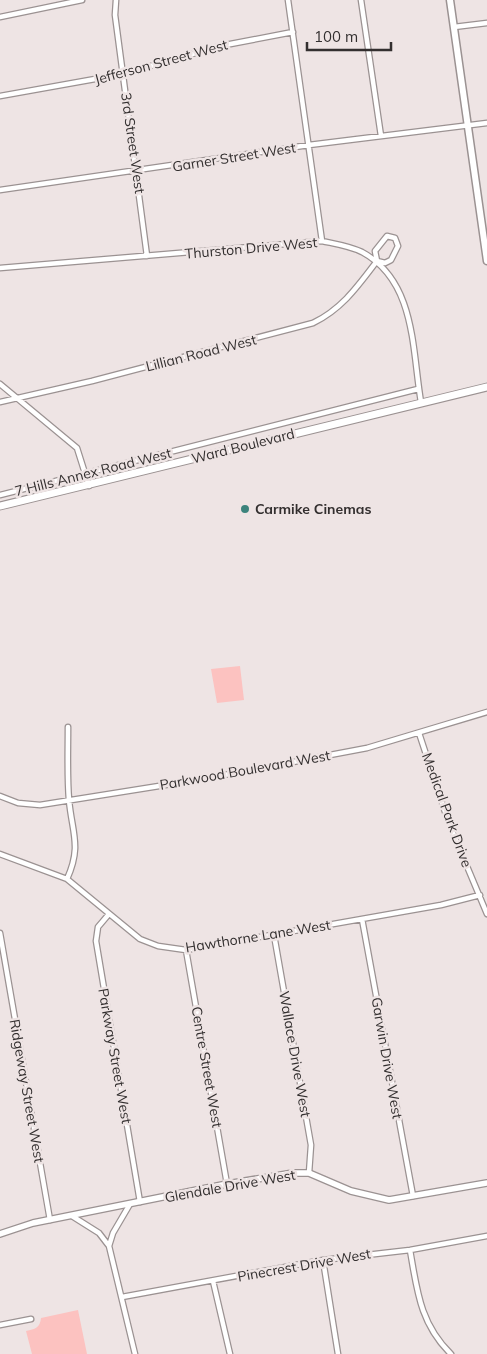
<svg xmlns="http://www.w3.org/2000/svg" width="487" height="1354" viewBox="0 0 487 1354" font-family="Mulish,sans-serif">
  <style>
    .green { fill: #fcc2c0 }
    .lines { fill: none; stroke-linecap: round; stroke-linejoin: round }
    .minor-casing { stroke: #9b9292; stroke-width: 7 }
    .tertiary-casing { stroke: #9b9292; stroke-width: 8 }
    .secondary-casing { stroke: #9b9292; stroke-width: 9 }
    .primary-casing { stroke: #9b9292; stroke-width: 9 }
    .minor { stroke: #fff; stroke-width: 4.5 }
    .tertiary { stroke: #fff; stroke-width: 5.5 }
    .secondary { stroke: #fff; stroke-width: 6 }
    .primary { stroke: #fff; stroke-width: 7 }
    .poi-dot { fill: #3c837c; stroke: #eee4e4; stroke-width: 2 }
    .labels { text-anchor: middle; dominant-baseline: central; stroke-width: 5; stroke-linejoin: round; paint-order: stroke }
    .street-label { font-size: 14px; fill: #332f2f; stroke: #eee4e4 }
    .poi-label { font-size: 14px; font-weight: bold; fill: #332f2f; stroke: #eee4e4; text-anchor: start }
  </style>
  <rect width="100%" height="100%" fill="#eee4e4"/>
  <!-- green -->
  <path class="green" d="M 240,666 L 244,700 L 217,703 L 211,669 Z
    M 78,1310 L 87,1354 L 32,1354 L 26,1331 C 35,1329 40,1328 41,1318 Z"/>
  <g class="lines">
    <!-- minor casing -->
    <g class="minor-casing">
      <path id="minor" d="M 116,0 L 115,15 L 147,256
        M 288,0 L 322,241
        M 361,0 L 381,136
        M 0,17 L 82,0
        M 454,27 L 487,23
        M 0,96 L 123,74 L 220,46 L 293,32
        M 0,190 L 309,145 L 487,123
        M 387,236 L 395,238 L 398,246 L 391,260 L 385,263 L 377,261 L 375,251 Z
        M 0,268 L 322,241 C 336,244 350,246 362,252 C 416,281 412,350 421,402
        M 0,384 L 77,448 L 89,486
        M 0,402 L 92,381 L 313,323 C 342,309 358,286 377,261
        M 0,495 L 418,389
        M 419,733 L 448,821 L 487,914
        M 0,796 L 18,803 L 40,805 L 203,779 L 367,748 L 487,712
        M 0,854 L 67,879 L 140,939 L 158,946 L 186,950 L 441,905 L 480,895
        M 67,879 C 82,846 72,833 69,800 C 67,776 68,752 68,727
        M 109,914 L 98,927 L 96,941 L 140,1202
        M 362,919 L 413,1196
        M 0,933 L 50,1220
        M 274,935 L 311,1145 L 309,1173
        M 186,950 L 227,1184
        M 72,1216 L 99,1233 L 109,1246 L 135,1354
        M 109,1246 L 113,1233 L 130,1204
        M 410,1250 C 417,1290 420,1324 451,1354
        M 323,1260 L 338,1354
        M 213,1281 L 230,1354
        M 122,1297 L 323,1260 L 410,1250 L 487,1236
        M 0,1325 L 31,1319"/>
    </g>
    <!-- tertiary casing -->
    <g class="tertiary-casing">
      <path id="tertiary" d="M 0,1234 L 33,1223 L 227,1184 L 293,1173 L 309,1173 L 351,1191 L 389,1200 L 487,1183"/>
    </g>
    <!-- secondary casing -->
    <g class="secondary-casing">
      <path id="secondary" d="M 450,0 L 487,261"/>
    </g>
    <!-- primary casing -->
    <g class="primary-casing">
      <path id="primary" d="M 0,506 L 487,387"/>
    </g>
    <!-- minor -->
    <use href="#minor" class="minor"/>
    <!-- tertiary -->
    <use href="#tertiary" class="tertiary"/>
    <!-- secondary -->
    <use href="#secondary" class="secondary"/>
    <!-- primary -->
    <use href="#primary" class="primary"/>
  </g>
  <!-- markers -->
  <circle class="poi-dot" cx="245" cy="509" r="5"/>
  <g class="labels">
    <!-- street labels -->
    <g class="street-label">
      <text transform="translate(161 62) rotate(-15)">Jefferson Street West</text>
      <text transform="translate(133 143) rotate(82)">3rd Street West</text>
      <text transform="translate(234 157) rotate(-9)">Garner Street West</text>
      <text transform="translate(251 248) rotate(-5)">Thurston Drive West</text>
      <text transform="translate(201 353) rotate(-14)">Lillian Road West</text>
      <text transform="translate(243 446) rotate(-14)">Ward Boulevard</text>
      <text transform="translate(93 472) rotate(-14)">7 Hills Annex Road West</text>
      <text transform="translate(245 770) rotate(-10)">Parkwood Boulevard West</text>
      <text transform="translate(447 810) rotate(70)">Medical Park Drive</text>
      <text transform="translate(258 936) rotate(-9)">Hawthorne Lane West</text>
      <text transform="translate(295 1054) rotate(80)">Wallace Drive West</text>
      <text transform="translate(115 1056) rotate(80)">Parkway Street West</text>
      <text transform="translate(387 1058) rotate(80)">Garwin Drive West</text>
      <text transform="translate(207 1067) rotate(80)">Centre Street West</text>
      <text transform="translate(27 1091) rotate(80)">Ridgeway Street West</text>
      <text transform="translate(230 1186) rotate(-10)">Glendale Drive West</text>
      <text transform="translate(304 1265) rotate(-10)">Pinecrest Drive West</text>
    </g>
    <!-- poi labels -->
    <g class="poi-label">
      <text x="255" y="509">Carmike Cinemas</text>
    </g>
  </g>
  <!-- scale -->
  <path d="M307 42v8h84v-8" fill="none" stroke="#332f2f" stroke-width="2.5"/>
  <text x="314" y="42" font-size="15" fill="#332f2f" stroke="#eee4e4" stroke-width="4" paint-order="stroke">100 m</text>
</svg>
